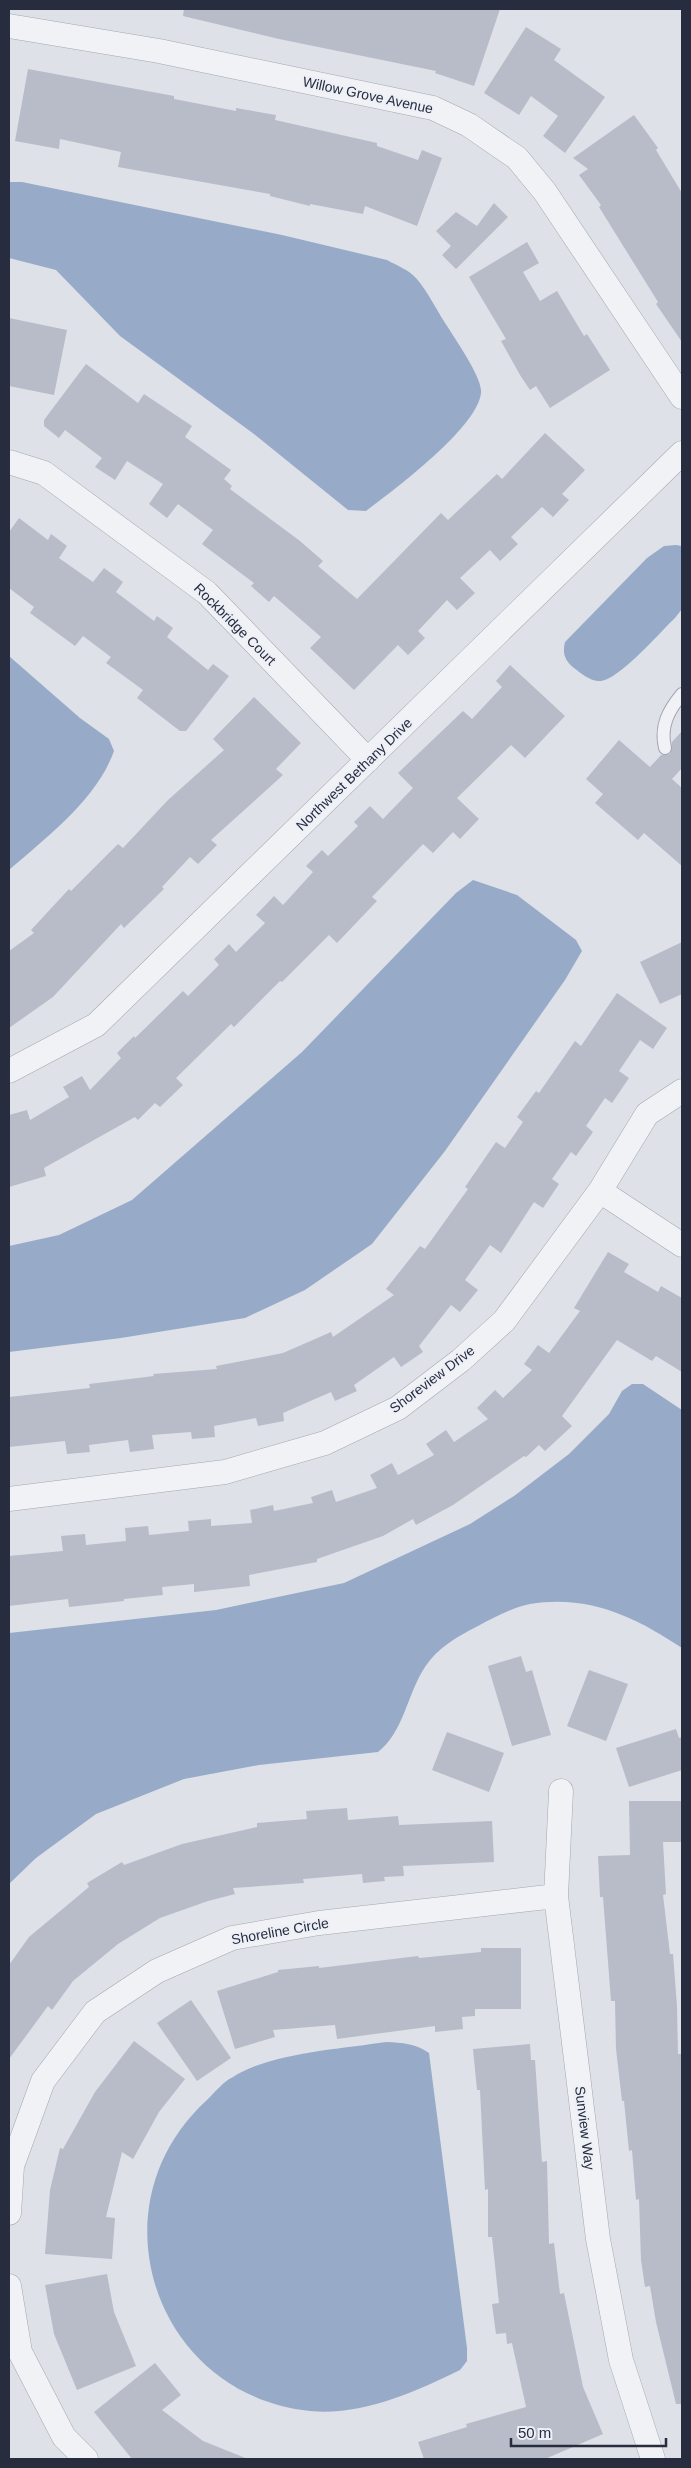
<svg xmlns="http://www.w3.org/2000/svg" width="691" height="2468" viewBox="0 0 691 2468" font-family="Arial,sans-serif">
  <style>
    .water { fill: #97abc9 }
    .building { fill: #b8bcc8 }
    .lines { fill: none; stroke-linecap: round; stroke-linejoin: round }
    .lane-casing { stroke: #a3a7b2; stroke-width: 14 }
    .street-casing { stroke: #a3a7b2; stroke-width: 25 }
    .lane { stroke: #f1f2f6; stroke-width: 12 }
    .street { stroke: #f1f2f6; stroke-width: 24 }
    .labels { text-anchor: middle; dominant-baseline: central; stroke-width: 4.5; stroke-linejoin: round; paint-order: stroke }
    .street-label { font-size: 14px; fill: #272d3f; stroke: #edf0f6 }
  </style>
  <rect width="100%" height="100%" fill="#dee1e8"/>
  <!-- water -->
  <path class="water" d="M 9,182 L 22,182 L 282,235 L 387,260 C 396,265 409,270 416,278 C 429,293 438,313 449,329 C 457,342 483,379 481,393 C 478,427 393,491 366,511 L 348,510 L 254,434 L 120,336 L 56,270 L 9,258 Z
    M 676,545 L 682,546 L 682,609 L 675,618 C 661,631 616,684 598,681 C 589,680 582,674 574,668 C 565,661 562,653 565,642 L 647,558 L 664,546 Z
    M 9,656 L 80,718 L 109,739 L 114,751 C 97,799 47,837 9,870 Z
    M 473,880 L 517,895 L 576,940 L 582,951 L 565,980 L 445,1151 L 372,1244 L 305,1290 L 245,1318 L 121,1338 L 9,1352 L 9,1246 L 59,1235 L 132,1200 L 302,1052 L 456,893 Z
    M 632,1384 L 643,1384 L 682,1410 L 682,1648 C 636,1617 588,1594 530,1604 C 514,1607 493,1618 478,1626 C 457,1637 438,1647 425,1667 C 407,1694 404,1732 378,1752 L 259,1765 L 184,1779 L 96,1814 L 36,1858 L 9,1884 L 9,1633 L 216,1610 L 344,1583 L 470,1524 L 514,1496 L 569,1454 L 609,1414 L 622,1391 Z
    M 386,2042 C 403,2043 415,2043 429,2053 L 467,2348 L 467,2361 L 460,2370 C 415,2392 362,2416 310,2411 C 154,2395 91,2205 207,2100 C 215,2092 223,2082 233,2077 C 270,2053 341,2049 386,2042 Z"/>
  <!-- building -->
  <path class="building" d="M 184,9 L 500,9 L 474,86 L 435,73 L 436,71 L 279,39 L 183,16 Z
    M 526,27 L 561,49 L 554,60 L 605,97 L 565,153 L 543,136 L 558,116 L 531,96 L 519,115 L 484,93 Z
    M 28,69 L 174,96 L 174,99 L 236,111 L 236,108 L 276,115 L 275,120 L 377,143 L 377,146 L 418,160 L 422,150 L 442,158 L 417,226 L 365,206 L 363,214 L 310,204 L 310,206 L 270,196 L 270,194 L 118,167 L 121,152 L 60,139 L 59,149 L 15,141 Z
    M 634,115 L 658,148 L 656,150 L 682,193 L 682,342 L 656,304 L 658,302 L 599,207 L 601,205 L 579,175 L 588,169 L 573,158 Z
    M 494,203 L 508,217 L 456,269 L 442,255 L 451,246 L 436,231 L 456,212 L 477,226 Z
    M 527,242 L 539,263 L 523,272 L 540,301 L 557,291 L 584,336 L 587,334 L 610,370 L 550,408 L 536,386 L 530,390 L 520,375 L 501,341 L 506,339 L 469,277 Z
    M 9,318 L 67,330 L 54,395 L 9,386 Z
    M 86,364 L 138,403 L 144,394 L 192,426 L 185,437 L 231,470 L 224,479 L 232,486 L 230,489 L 300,541 L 323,561 L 318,566 L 357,599 L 441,513 L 448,520 L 497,474 L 502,479 L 545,433 L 585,470 L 562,494 L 569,500 L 553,517 L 542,507 L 511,537 L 518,544 L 500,561 L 490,550 L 460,578 L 475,593 L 457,610 L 447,600 L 418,631 L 425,638 L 408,655 L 398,645 L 354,690 L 310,648 L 321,637 L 274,596 L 269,602 L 251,586 L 254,583 L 202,544 L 213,530 L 178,504 L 167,518 L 149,504 L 163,484 L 127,461 L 115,480 L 95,467 L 102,458 L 65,430 L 59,438 L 44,426 L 44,420 Z
    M 19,518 L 48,540 L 51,534 L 67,546 L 59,558 L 93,582 L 104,568 L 123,582 L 116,592 L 154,621 L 157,616 L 173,628 L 167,637 L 208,670 L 213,664 L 229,676 L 186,731 L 180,731 L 137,698 L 143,690 L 106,663 L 111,657 L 83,636 L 75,646 L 30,613 L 34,607 L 9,588 L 9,532 Z
    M 510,665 L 565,716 L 525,758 L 511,745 L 457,798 L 479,819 L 460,839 L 453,832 L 433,853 L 423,844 L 372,897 L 377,901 L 337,943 L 329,935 L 282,982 L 280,981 L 234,1027 L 231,1024 L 176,1078 L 183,1085 L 160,1107 L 155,1103 L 138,1120 L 135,1117 L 44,1168 L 46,1176 L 9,1187 L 9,1115 L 27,1110 L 30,1120 L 69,1097 L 63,1087 L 82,1076 L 90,1090 L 121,1058 L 117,1053 L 134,1036 L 135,1038 L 183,991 L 188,996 L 219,965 L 214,959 L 229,944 L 236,952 L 265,923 L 256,915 L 274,896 L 283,905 L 313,872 L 306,866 L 322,850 L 328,856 L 358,826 L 354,822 L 370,806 L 383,819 L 413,788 L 398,773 L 463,711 L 472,719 L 502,687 L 496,681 Z
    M 254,697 L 301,743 L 276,769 L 283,775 L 211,840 L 217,845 L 198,864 L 190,857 L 162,887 L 164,889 L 124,928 L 121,924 L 53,997 L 9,1028 L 9,951 L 34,933 L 31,930 L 69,889 L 71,891 L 118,844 L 123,848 L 168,800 L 224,750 L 213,739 Z
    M 682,731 L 682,768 L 672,779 L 682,788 L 682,866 L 644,833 L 638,840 L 595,803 L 603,794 L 586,779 L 619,740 L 650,767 L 661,755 L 670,754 L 672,742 Z
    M 682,942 L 682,994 L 660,1004 L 640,962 Z
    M 617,993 L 667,1028 L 653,1049 L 640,1040 L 619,1071 L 629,1078 L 612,1103 L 605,1098 L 586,1126 L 593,1132 L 576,1156 L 571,1152 L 552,1179 L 559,1184 L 543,1208 L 534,1202 L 501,1253 L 490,1245 L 465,1280 L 478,1290 L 460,1312 L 451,1305 L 419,1346 L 423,1352 L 401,1367 L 394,1357 L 354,1385 L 357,1391 L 335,1401 L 331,1392 L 283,1413 L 284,1421 L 258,1426 L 256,1418 L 214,1426 L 215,1437 L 192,1439 L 191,1432 L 152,1435 L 154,1449 L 130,1452 L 128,1440 L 89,1445 L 90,1452 L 67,1454 L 65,1441 L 9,1447 L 9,1397 L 90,1388 L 89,1384 L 154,1376 L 153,1374 L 217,1369 L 216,1366 L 283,1353 L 331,1332 L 333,1337 L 394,1295 L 386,1289 L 420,1246 L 425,1249 L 468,1189 L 465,1187 L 496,1142 L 505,1148 L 523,1122 L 517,1117 L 536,1091 L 539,1093 L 575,1041 L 581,1046 Z
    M 608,1252 L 629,1264 L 624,1272 L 658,1292 L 661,1286 L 682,1298 L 682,1372 L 656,1356 L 652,1361 L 617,1340 L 562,1416 L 572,1426 L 545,1451 L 539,1445 L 526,1457 L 524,1456 L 453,1505 L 416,1525 L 413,1519 L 383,1536 L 317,1559 L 317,1562 L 249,1575 L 250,1586 L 194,1592 L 194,1584 L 162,1587 L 163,1595 L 124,1599 L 124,1601 L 69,1607 L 68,1599 L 9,1606 L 9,1556 L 63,1551 L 61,1536 L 85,1534 L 86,1545 L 126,1541 L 125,1528 L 148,1526 L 149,1535 L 189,1531 L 188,1521 L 211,1519 L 211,1526 L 252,1523 L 250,1510 L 273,1505 L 274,1511 L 313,1503 L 311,1497 L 332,1490 L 336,1502 L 377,1488 L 370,1475 L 392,1463 L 398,1475 L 434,1455 L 426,1444 L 446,1430 L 454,1442 L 488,1419 L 477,1408 L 495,1390 L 503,1398 L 532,1370 L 524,1364 L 538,1345 L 549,1353 L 580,1311 L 574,1308 Z
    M 521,1656 L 526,1672 L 532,1670 L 551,1735 L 512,1746 L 488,1666 Z
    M 589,1670 L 628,1684 L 606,1741 L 567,1726 Z
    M 676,1729 L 679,1738 L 682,1737 L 682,1770 L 629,1787 L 616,1748 Z
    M 447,1732 L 504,1753 L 489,1792 L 432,1770 Z
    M 629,1801 L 682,1801 L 682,1842 L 663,1842 L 666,1894 L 663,1895 L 670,1954 L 673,1954 L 677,2006 L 678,2054 L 682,2054 L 682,2404 L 676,2404 L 656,2322 L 650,2286 L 645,2287 L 641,2260 L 639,2199 L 636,2200 L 632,2150 L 629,2151 L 624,2101 L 622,2101 L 616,2049 L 615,2001 L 611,2001 L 603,1897 L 600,1897 L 598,1856 L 630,1855 Z
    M 347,1808 L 348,1820 L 398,1816 L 399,1825 L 492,1821 L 494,1862 L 403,1866 L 404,1876 L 384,1877 L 385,1881 L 363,1883 L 362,1874 L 303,1879 L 304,1883 L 233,1888 L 235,1894 L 208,1901 L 160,1918 L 118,1944 L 73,1981 L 52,2010 L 48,2006 L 9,2059 L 9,1965 L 29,1937 L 89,1887 L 87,1883 L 122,1862 L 124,1865 L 182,1844 L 257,1827 L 257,1823 L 307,1819 L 306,1811 Z
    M 481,1948 L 521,1948 L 521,2009 L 475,2009 L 475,2016 L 462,2017 L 463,2029 L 435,2032 L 435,2026 L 337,2039 L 335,2025 L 273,2030 L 275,2037 L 235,2049 L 217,1991 L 278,1972 L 278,1970 L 319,1966 L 319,1968 L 418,1956 L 419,1958 L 481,1952 Z
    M 191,2000 L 231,2058 L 197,2081 L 157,2023 Z
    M 134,2041 L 185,2079 L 159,2112 L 133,2159 L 122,2152 L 106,2217 L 115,2218 L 112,2259 L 45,2254 L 50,2190 L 60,2148 L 63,2149 L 95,2092 Z
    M 530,2044 L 531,2060 L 535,2060 L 542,2162 L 547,2161 L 549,2244 L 554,2243 L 560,2294 L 564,2293 L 583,2387 L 603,2434 L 545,2459 L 424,2459 L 418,2442 L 467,2427 L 466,2424 L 526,2407 L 512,2343 L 507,2344 L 506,2333 L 496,2334 L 492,2304 L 499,2303 L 492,2237 L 488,2237 L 488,2189 L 485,2190 L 480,2090 L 477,2090 L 473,2049 Z
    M 107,2274 L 114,2312 L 136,2366 L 77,2390 L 54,2334 L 45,2285 Z
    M 155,2363 L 181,2395 L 162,2410 L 203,2441 L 248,2459 L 132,2459 L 94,2412 Z"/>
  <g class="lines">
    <!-- lane casing -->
    <g class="lane-casing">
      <path id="lane" d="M 665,748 C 660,726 668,711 682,694"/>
    </g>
    <!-- street casing -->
    <g class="street-casing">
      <path id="street" d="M 9,26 L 159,51 L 433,108 L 469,125 L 517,158 L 545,192 L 682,397
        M 9,462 L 44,473 L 207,593 L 368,760
        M 9,1071 L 96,1025 L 682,453
        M 600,1191 L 682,1245
        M 9,1499 L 225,1472 L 325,1443 L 398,1408 L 461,1360 L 504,1321 L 600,1191 L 647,1114 L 682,1091
        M 561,1791 L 556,1896 L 598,2239 L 621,2360 L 653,2459
        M 9,2213 L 12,2166 L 43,2081 L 95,2012 L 157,1971 L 232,1938 L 319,1923 L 556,1896
        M 9,2286 L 20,2352 L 64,2437 L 86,2459"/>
    </g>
    <!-- lane -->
    <use href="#lane" class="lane"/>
    <!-- street -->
    <use href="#street" class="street"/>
  </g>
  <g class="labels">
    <!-- street labels -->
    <g class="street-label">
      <text transform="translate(368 95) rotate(12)">Willow Grove Avenue</text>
      <text transform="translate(235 624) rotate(45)">Rockbridge Court</text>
      <text transform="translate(354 774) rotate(-44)">Northwest Bethany Drive</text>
      <text transform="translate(432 1379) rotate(-37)">Shoreview Drive</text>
      <text transform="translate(280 1931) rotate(-10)">Shoreline Circle</text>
      <text transform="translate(585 2128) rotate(83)">Sunview Way</text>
    </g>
  </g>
  <!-- border -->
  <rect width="691" height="2468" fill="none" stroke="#272d3f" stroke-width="20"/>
  <!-- scale -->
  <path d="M511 2438v8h155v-8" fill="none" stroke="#272d3f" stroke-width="2.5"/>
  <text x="518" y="2438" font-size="15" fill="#272d3f" stroke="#edf0f6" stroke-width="4" paint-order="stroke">50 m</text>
</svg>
